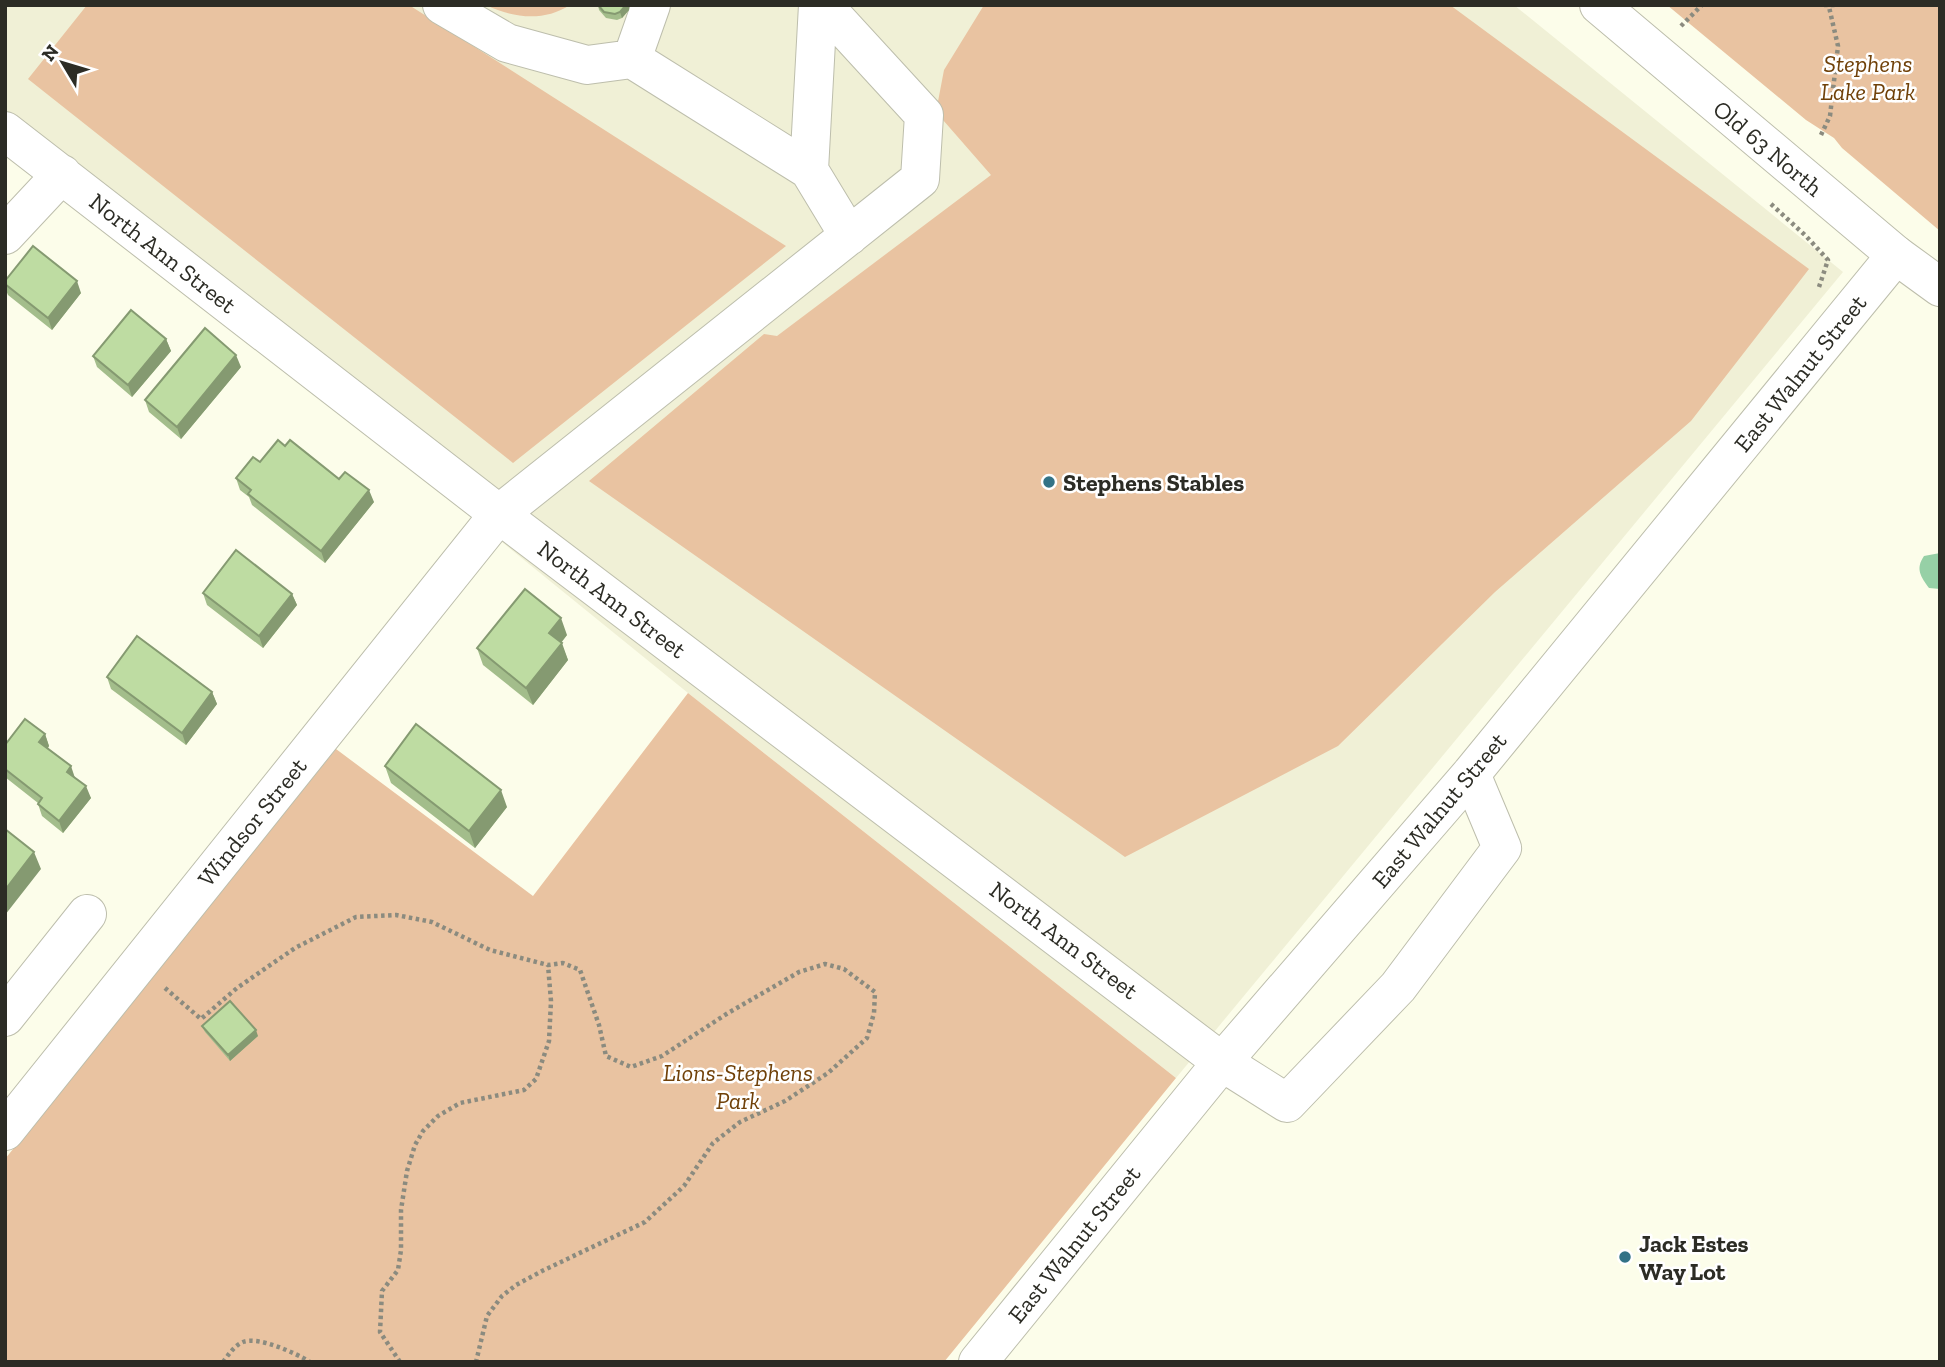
<svg xmlns="http://www.w3.org/2000/svg" width="1945" height="1367" viewBox="0 0 1945 1367" font-family="'Zilla Slab',serif">
  <style>
    .built { fill: #f0f0d6 }
    .green { fill: #e9c3a1 }
    .water { fill: #96d0a6 }
    .lines { fill: none; stroke-linecap: round; stroke-linejoin: round }
    .minor-casing { stroke: #bdbeac; stroke-width: 40 }
    .major-casing { stroke: #bdbeac; stroke-width: 40 }
    .path { stroke: #8b8b7f; stroke-width: 4.5; stroke-dasharray: 3.5 3.5; stroke-linecap: butt }
    .minor { stroke: #fff; stroke-width: 38 }
    .major { stroke: #fff; stroke-width: 38 }
    .wall { fill: #a3bd8b }
    .shaded-wall { fill: #859a71 }
    .building { fill: #bedca2; stroke: #859a71; stroke-width: 2 }
    .poi-dot { fill: #327286; stroke: #fff; stroke-width: 2.5 }
    .labels { text-anchor: middle; dominant-baseline: central; stroke-width: 5; stroke-linejoin: round; paint-order: stroke }
    .park-label { font-size: 24px; font-style: italic; fill: #704109; stroke: #fff }
    .street-label { font-size: 24px; fill: #2c2c25; stroke: #fff }
    .poi-label { font-size: 24px; font-weight: bold; fill: #2c2c25; stroke: #fff; text-anchor: start }
  </style>
  <rect width="100%" height="100%" fill="#fcfdea"/>
  <!-- built -->
  <path class="built" d="M 5,5 L 1514,5 L 1843,272 L 1176,1078 L 688,693 L 5,139 Z"/>
  <!-- green -->
  <path class="green" d="M 87,5 L 409,5 L 786,246 L 513,463 L 28,79 Z
    M 486,5 L 570,5 C 544,22 513,18 486,5 Z
    M 984,5 L 1450,5 L 1809,269 L 1691,421 L 1495,592 L 1338,746 L 1125,857 L 589,481 L 764,334 L 777,336 L 991,175 L 936,112 L 944,70 Z
    M 1667,5 L 1940,5 L 1940,231 L 1842,148 L 1834,138 L 1806,120 Z
    M 688,693 L 1176,1078 L 944,1362 L 5,1362 L 5,1159 L 336,749 L 533,896 Z"/>
  <!-- water -->
  <path class="water" d="M 1940,553 L 1940,589 L 1929,588 C 1921,577 1915,569 1924,556 Z"/>
  <g class="lines">
    <!-- minor casing -->
    <g class="minor-casing">
      <path id="minor" d="M 442,5 L 507,43 L 587,65 L 632,59
        M 651,5 L 632,59 L 809,170
        M 818,5 L 809,170 L 849,236
        M 5,131 L 499,514 L 1222,1062 L 1287,1103 L 1398,987 L 1502,848 L 1471,774
        M 5,235 L 62,174
        M 5,1017 L 87,914
        M 5,1131 L 499,514 L 920,179 L 924,115 L 823,5
        M 978,1362 L 1222,1062 L 1471,774 L 1896,255"/>
    </g>
    <!-- major casing -->
    <g class="major-casing">
      <path id="major" d="M 1599,5 L 1896,255 L 1940,287"/>
    </g>
    <!-- path -->
    <path class="path" d="M 1824,5 L 1838,5
      M 1681,26 L 1702,5
      M 1821,135 L 1830,116 L 1838,46 L 1829,7
      M 1771,204 L 1806,236 L 1828,260 L 1819,287
      M 165,988 L 201,1019 L 237,988 L 295,948 L 356,917 L 396,915 L 432,922 L 490,950 L 548,965 L 563,963 L 580,970 L 599,1025 L 606,1056 L 631,1067 L 662,1056 L 728,1013 L 799,972 L 825,964 L 844,969 L 875,992 L 874,1013 L 867,1038 L 828,1073 L 785,1101 L 740,1122 L 713,1143 L 684,1186 L 645,1222 L 544,1270 L 516,1285 L 502,1296 L 487,1316 L 476,1362
      M 223,1362 C 229,1354 234,1346 243,1342 C 258,1336 296,1353 310,1362
      M 400,1362 L 380,1332 L 382,1291 L 398,1270 L 401,1250 L 401,1210 L 407,1171 L 415,1145 L 423,1131 L 438,1116 L 460,1103 L 524,1090 L 536,1079 L 549,1041 L 551,1001 L 548,965"/>
    <!-- minor -->
    <use href="#minor" class="minor"/>
    <!-- major -->
    <use href="#major" class="major"/>
  </g>
  <!-- wall -->
  <path class="wall" d="M 598,5 L 629,5 L 629,10 L 622,18 L 617,20 L 606,18 L 599,10 Z
    M 5,281 L 81,293 L 52,330 L 8,295 L 5,288 Z
    M 166,339 L 171,351 L 132,397 L 97,367 L 93,356 Z
    M 241,367 L 181,439 L 149,412 L 145,400 Z
    M 285,446 L 374,502 L 325,563 L 252,505 L 249,497 L 240,490 L 236,478 Z
    M 203,593 L 292,594 L 297,605 L 263,648 L 207,605 Z
    M 567,635 L 561,643 L 568,660 L 533,705 L 483,665 L 477,648 Z
    M 107,677 L 212,692 L 217,704 L 186,745 L 111,689 Z
    M 45,734 L 49,746 L 48,748 L 75,778 L 91,798 L 63,833 L 42,816 L 38,804 L 38,803 L 5,777 L 5,745 Z
    M 385,766 L 507,807 L 475,848 L 391,783 Z
    M 202,1026 L 258,1036 L 230,1061 L 205,1032 Z"/>
  <!-- shaded-wall -->
  <path class="shaded-wall" d="M 626,5 L 629,5 L 629,10 L 622,18 L 620,12 Z
    M 77,281 L 81,293 L 52,330 L 48,318 Z
    M 166,339 L 171,351 L 132,397 L 128,385 Z
    M 236,355 L 241,367 L 181,439 L 177,427 Z
    M 369,490 L 374,502 L 325,563 L 321,551 Z
    M 292,594 L 297,605 L 263,648 L 259,636 Z
    M 561,618 L 567,635 L 555,650 L 549,633 Z
    M 562,643 L 568,660 L 533,705 L 526,688 Z
    M 212,692 L 217,704 L 186,745 L 182,733 Z
    M 45,734 L 49,746 L 44,753 L 39,742 Z
    M 71,766 L 75,778 L 67,772 Z
    M 86,786 L 91,798 L 63,833 L 59,821 Z
    M 501,790 L 507,807 L 475,848 L 469,831 Z
    M 34,852 L 41,869 L 5,915 L 5,890 Z
    M 256,1030 L 258,1036 L 230,1061 L 228,1055 Z"/>
  <!-- building -->
  <path class="building" d="M 598,5 L 626,5 L 620,12 L 615,14 L 604,12 Z
    M 33,246 L 77,281 L 48,318 L 5,284 L 5,281 Z
    M 131,310 L 166,339 L 128,385 L 93,356 Z
    M 205,328 L 236,355 L 177,427 L 145,400 Z
    M 278,440 L 285,446 L 290,440 L 339,479 L 345,472 L 369,490 L 321,551 L 248,494 L 251,490 L 236,478 L 253,457 L 260,462 Z
    M 236,550 L 292,594 L 259,636 L 203,593 Z
    M 525,589 L 561,618 L 549,633 L 562,643 L 526,688 L 477,648 Z
    M 137,636 L 212,692 L 182,733 L 107,677 Z
    M 25,719 L 45,734 L 39,742 L 71,766 L 67,772 L 86,786 L 59,821 L 38,804 L 42,798 L 5,769 L 5,745 Z
    M 416,724 L 501,790 L 469,831 L 385,766 Z
    M 5,829 L 34,852 L 5,890 Z
    M 230,1001 L 256,1030 L 228,1055 L 202,1026 Z"/>
  <!-- markers -->
  <g class="poi-dot">
    <circle cx="1049" cy="482" r="7"/>
    <circle cx="1625" cy="1257" r="7"/>
  </g>
  <g class="labels">
    <!-- park labels -->
    <g class="park-label">
      <text x="1868" y="63">Stephens<tspan x="1868" dy="28">Lake Park</tspan></text>
      <text x="738" y="1072">Lions-Stephens<tspan x="738" dy="28">Park</tspan></text>
    </g>
    <!-- street labels -->
    <g class="street-label">
      <text transform="translate(1768 148) rotate(40)">Old 63 North</text>
      <text transform="translate(163 253) rotate(38)">North Ann Street</text>
      <text transform="translate(1800 373) rotate(-51)">East Walnut Street</text>
      <text transform="translate(612 599) rotate(37)">North Ann Street</text>
      <text transform="translate(1439 810) rotate(-50)">East Walnut Street</text>
      <text transform="translate(252 822) rotate(-51)">Windsor Street</text>
      <text transform="translate(1064 940) rotate(37)">North Ann Street</text>
      <text transform="translate(1074 1244) rotate(-51)">East Walnut Street</text>
    </g>
    <!-- poi labels -->
    <g class="poi-label">
      <text x="1063" y="482">Stephens Stables</text>
      <text x="1639" y="1243">Jack Estes<tspan x="1639" dy="28">Way Lot</tspan></text>
    </g>
  </g>
  <!-- border -->
  <rect width="1945" height="1367" fill="none" stroke="#2c2c25" stroke-width="14"/>
  <!-- north arrow -->
  <g transform="translate(63 63) rotate(308)" stroke="#ffffff" stroke-width="5" paint-order="stroke">
  <path d="M0-5L12 26L0 18L-12 26Z" fill="#2c2c25"/>
  <text y="-10" font-size="19" font-weight="bold" text-anchor="middle" fill="#2c2c25">N</text>
  </g>
</svg>
